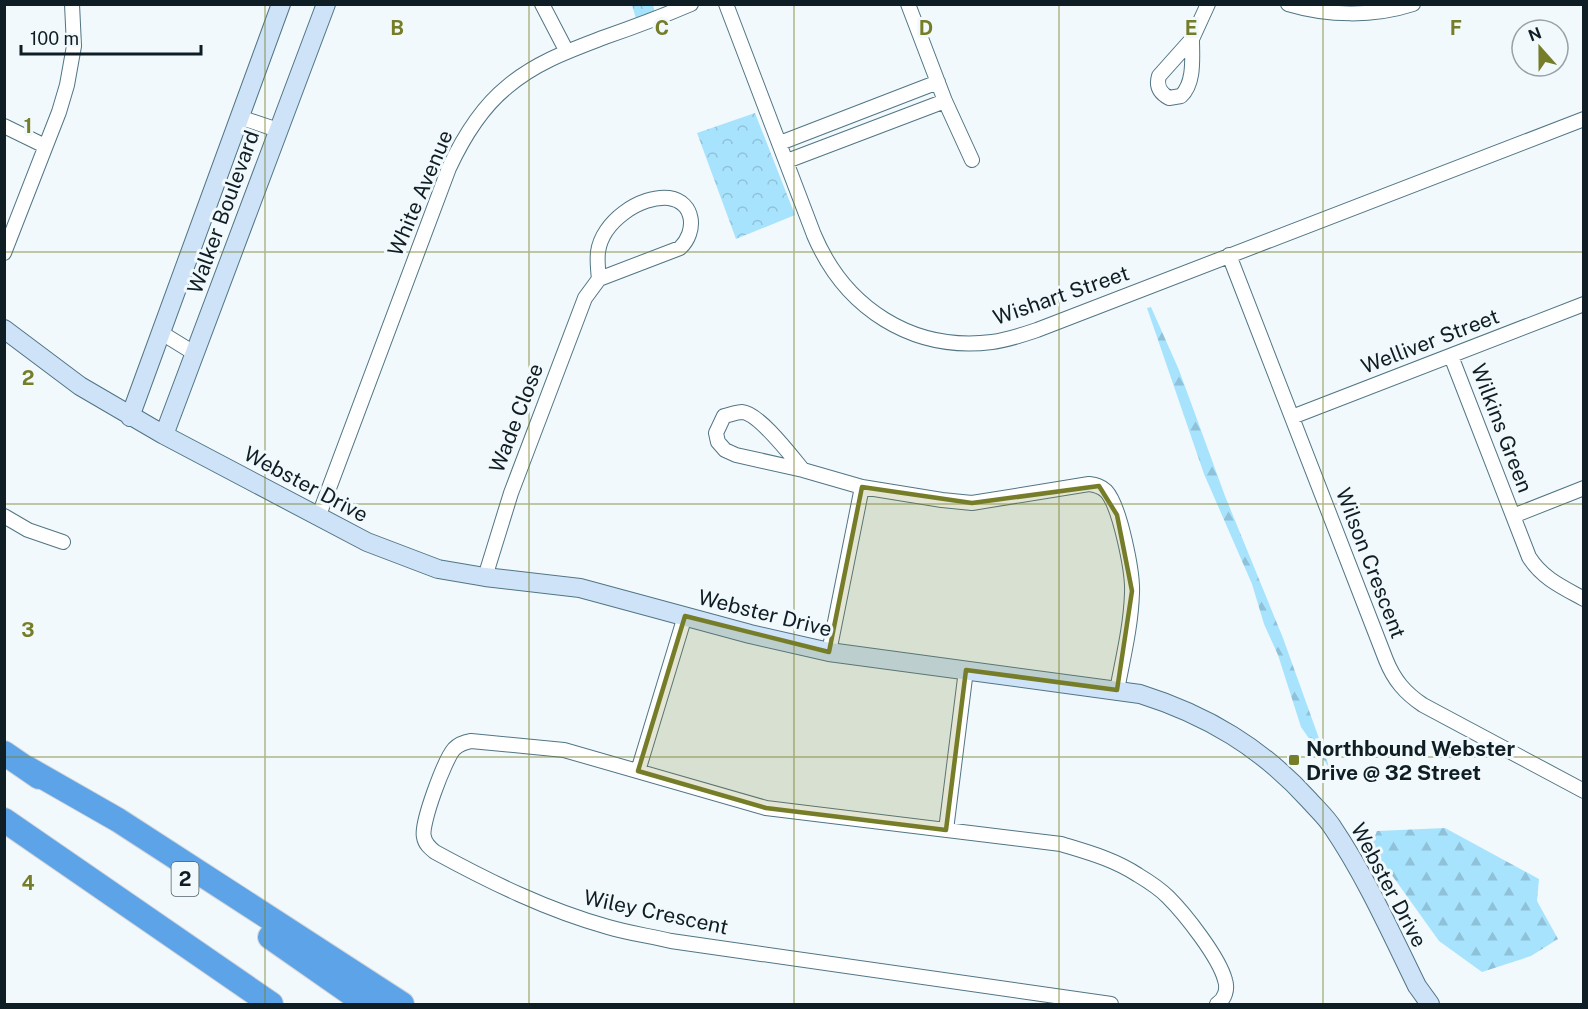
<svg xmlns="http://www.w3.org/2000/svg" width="1588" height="1009" viewBox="0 0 1588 1009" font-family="'Public Sans',sans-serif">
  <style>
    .forest { fill: url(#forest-firs) }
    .park { fill: url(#park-crowns) }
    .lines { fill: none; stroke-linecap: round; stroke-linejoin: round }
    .street-casing { stroke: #517585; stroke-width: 16 }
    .secondary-casing { stroke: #517585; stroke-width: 20 }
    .highway-casing { stroke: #d4d6d8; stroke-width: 26 }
    .street { stroke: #fff; stroke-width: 14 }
    .secondary { stroke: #cee3f8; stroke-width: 18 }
    .highway { stroke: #5da3e8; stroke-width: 24 }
    .marked { fill: #767d28; fill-opacity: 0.2; stroke: #767d28; stroke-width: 4.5; stroke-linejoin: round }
    .grid { fill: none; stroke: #767d28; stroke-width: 1.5; stroke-opacity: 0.55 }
    .poi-dot { fill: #767d28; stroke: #f1f9fc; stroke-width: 2 }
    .labels { text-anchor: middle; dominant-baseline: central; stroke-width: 6; stroke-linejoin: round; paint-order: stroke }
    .shield { fill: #f1f9fc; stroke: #536065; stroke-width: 1.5 }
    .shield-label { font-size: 20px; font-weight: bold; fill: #0f1e24 }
    .street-label { font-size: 21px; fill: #0f1e24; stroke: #f1f9fc }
    .poi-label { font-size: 21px; font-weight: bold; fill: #0f1e24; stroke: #f1f9fc; text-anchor: start }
    .grid-label { font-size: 20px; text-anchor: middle; font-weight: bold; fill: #767d28; stroke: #f1f9fc; stroke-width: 6; stroke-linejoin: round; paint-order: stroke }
  </style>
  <defs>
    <pattern id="forest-firs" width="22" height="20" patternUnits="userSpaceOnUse" patternTransform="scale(1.5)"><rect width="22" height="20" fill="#a8e3fd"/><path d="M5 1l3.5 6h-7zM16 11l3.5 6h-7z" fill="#8fc2d9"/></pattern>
    <pattern id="park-crowns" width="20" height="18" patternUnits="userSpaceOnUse" patternTransform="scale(1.5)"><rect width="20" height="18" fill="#a8e3fd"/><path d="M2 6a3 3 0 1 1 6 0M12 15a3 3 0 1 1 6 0" fill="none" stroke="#8fc2d9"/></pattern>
  </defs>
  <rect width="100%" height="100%" fill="#f1f9fc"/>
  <!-- forest -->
  <path class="forest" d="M 1151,307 L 1179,370 L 1225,496 L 1283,638 L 1330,769 L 1301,727 L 1278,655 L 1264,624 L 1252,584 L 1204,474 L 1147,308 Z
    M 1445,828 L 1539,879 L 1537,901 L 1558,939 L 1531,956 L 1482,972 L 1439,941 L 1371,846 L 1377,831 Z"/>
  <!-- park -->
  <path class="park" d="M 632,5 L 653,5 L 656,16 L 637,22 Z
    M 755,113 L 795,215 L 736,239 L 697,133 Z"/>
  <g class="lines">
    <!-- street casing -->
    <g class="street-casing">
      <path id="street" d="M 542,4 L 567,52
        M 726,4 L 814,235 C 845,308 912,352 992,342 C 1008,340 1022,335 1037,330 L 1584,119
        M 908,4 L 945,101 L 972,160
        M 1288,4 C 1328,16 1373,17 1413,4
        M 1192,39 C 1192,57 1195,83 1181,96 L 1169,98 C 1160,93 1156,86 1159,76 L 1192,39 L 1208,4
        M 239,117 L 278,130
        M 4,126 L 45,146
        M 780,143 L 938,82
        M 787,161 L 945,101
        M 4,253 L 59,112 L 67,85 L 74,46 L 72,4
        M 1229,255 L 1386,660 C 1394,680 1405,693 1423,705 L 1584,791
        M 160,332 L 194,353
        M 1451,356 L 1529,557 C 1542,578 1562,587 1584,599
        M 1292,417 L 1584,304
        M 803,470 C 792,457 759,413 742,412 C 737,412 729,415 724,416 L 716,433 L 718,442 L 725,450 L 736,455 L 803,470 L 862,487 L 942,500 L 972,503 L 1089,484 C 1096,485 1101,486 1106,491 C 1120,506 1133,572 1132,593 C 1131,626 1123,658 1117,690
        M 319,515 L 449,168 C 463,138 481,108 507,87 C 536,62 571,50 605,37 C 634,27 663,16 691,4
        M 4,516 L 28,530 L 63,542
        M 1513,516 L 1584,488
        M 485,577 L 511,493 L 585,298 L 599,279 L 680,248 C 697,232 695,202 669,198 C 640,195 602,222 598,252 C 597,260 598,270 599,279
        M 829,652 L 862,487
        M 638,771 L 685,616
        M 946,830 L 966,670
        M 1111,1004 L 671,941 C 650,936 628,933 608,927 C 547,910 490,882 435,852 C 430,848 425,844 424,837 C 420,825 445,759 454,749 C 459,744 465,742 471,741 L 564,750 L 766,808 L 1061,844 C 1087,852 1114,859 1138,875 C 1148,881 1159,888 1168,897 C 1185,914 1219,957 1225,980 C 1228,989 1225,999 1217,1004"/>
    </g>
    <!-- secondary casing -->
    <g class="secondary-casing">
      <path id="secondary" d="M 4,329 L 80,386 L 164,435 L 367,542 L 438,569 L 485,577 L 580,588 L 750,634 L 829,652 L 1140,694 C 1207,715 1262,748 1309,800 C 1317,809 1327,818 1333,828 C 1366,877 1391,933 1417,986 L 1430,1004
        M 130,417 L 281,4
        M 164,435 L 326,4"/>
    </g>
    <!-- highway casing -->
    <g class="highway-casing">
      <path id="highway" d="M 4,753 L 39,777
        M 27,768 L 118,820 L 402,1004
        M 4,820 L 271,1004
        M 270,937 L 366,1004"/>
    </g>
    <!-- street -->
    <use href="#street" class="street"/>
    <!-- secondary -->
    <use href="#secondary" class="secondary"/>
    <!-- highway -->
    <use href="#highway" class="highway"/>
  </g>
  <!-- marked area -->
  <path class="marked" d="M 1099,486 L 1117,515 L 1132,591 L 1117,690 L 966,670 L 946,830 L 766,808 L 638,771 L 685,616 L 829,652 L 862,487 L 972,503 Z"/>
  <!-- grid -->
  <path class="grid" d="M 265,4 L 265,1004M 529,4 L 529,1004M 794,4 L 794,1004M 1059,4 L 1059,1004M 1323,4 L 1323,1004M 4,252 L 1584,252M 4,504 L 1584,504M 4,757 L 1584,757"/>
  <!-- markers -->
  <rect class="poi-dot" x="1288" y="754" width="12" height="12" rx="3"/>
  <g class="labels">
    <!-- shield labels -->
    <rect class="shield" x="171.5" y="862" width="27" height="34" rx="4.5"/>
    <g class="shield-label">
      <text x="185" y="879">2</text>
    </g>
    <!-- street labels -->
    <g class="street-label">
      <text transform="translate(420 193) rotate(-67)">White Avenue</text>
      <text transform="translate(223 212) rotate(-70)">Walker Boulevard</text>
      <text transform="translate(1061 295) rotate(-19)">Wishart Street</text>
      <text transform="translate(1430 341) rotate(-21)">Welliver Street</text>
      <text transform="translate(516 418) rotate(-69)">Wade Close</text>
      <text transform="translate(1502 428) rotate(69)">Wilkins Green</text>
      <text transform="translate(306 484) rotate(28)">Webster Drive</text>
      <text transform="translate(1371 563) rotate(69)">Wilson Crescent</text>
      <text transform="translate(765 613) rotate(14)">Webster Drive</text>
      <text transform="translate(1389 885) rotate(62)">Webster Drive</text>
      <text transform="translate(656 912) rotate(12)">Wiley Crescent</text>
    </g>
    <!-- poi labels -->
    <g class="poi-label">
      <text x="1306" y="748">Northbound Webster<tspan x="1306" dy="24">Drive @ 32 Street</tspan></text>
    </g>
  </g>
  <g class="grid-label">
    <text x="397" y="35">B</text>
    <text x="662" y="35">C</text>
    <text x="926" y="35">D</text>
    <text x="1191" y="35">E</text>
    <text x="1456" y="35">F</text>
    <text x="28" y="133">1</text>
    <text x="28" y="385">2</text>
    <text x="28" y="637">3</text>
    <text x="28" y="890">4</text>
  </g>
  <!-- border -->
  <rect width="1588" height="1009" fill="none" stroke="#0f1e24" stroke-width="12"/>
  <!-- north arrow -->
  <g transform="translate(1540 48) rotate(339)"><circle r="28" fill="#f1f9fc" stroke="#97a1a6" stroke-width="1.5"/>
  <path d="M0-4.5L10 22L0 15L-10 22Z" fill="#767d28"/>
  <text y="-9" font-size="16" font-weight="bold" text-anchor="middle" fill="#0f1e24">N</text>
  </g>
  <!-- scale -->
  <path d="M21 45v9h180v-9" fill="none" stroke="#0f1e24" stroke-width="3"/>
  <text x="30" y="45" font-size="18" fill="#0f1e24" stroke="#f1f9fc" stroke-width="4.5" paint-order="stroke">100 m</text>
</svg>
